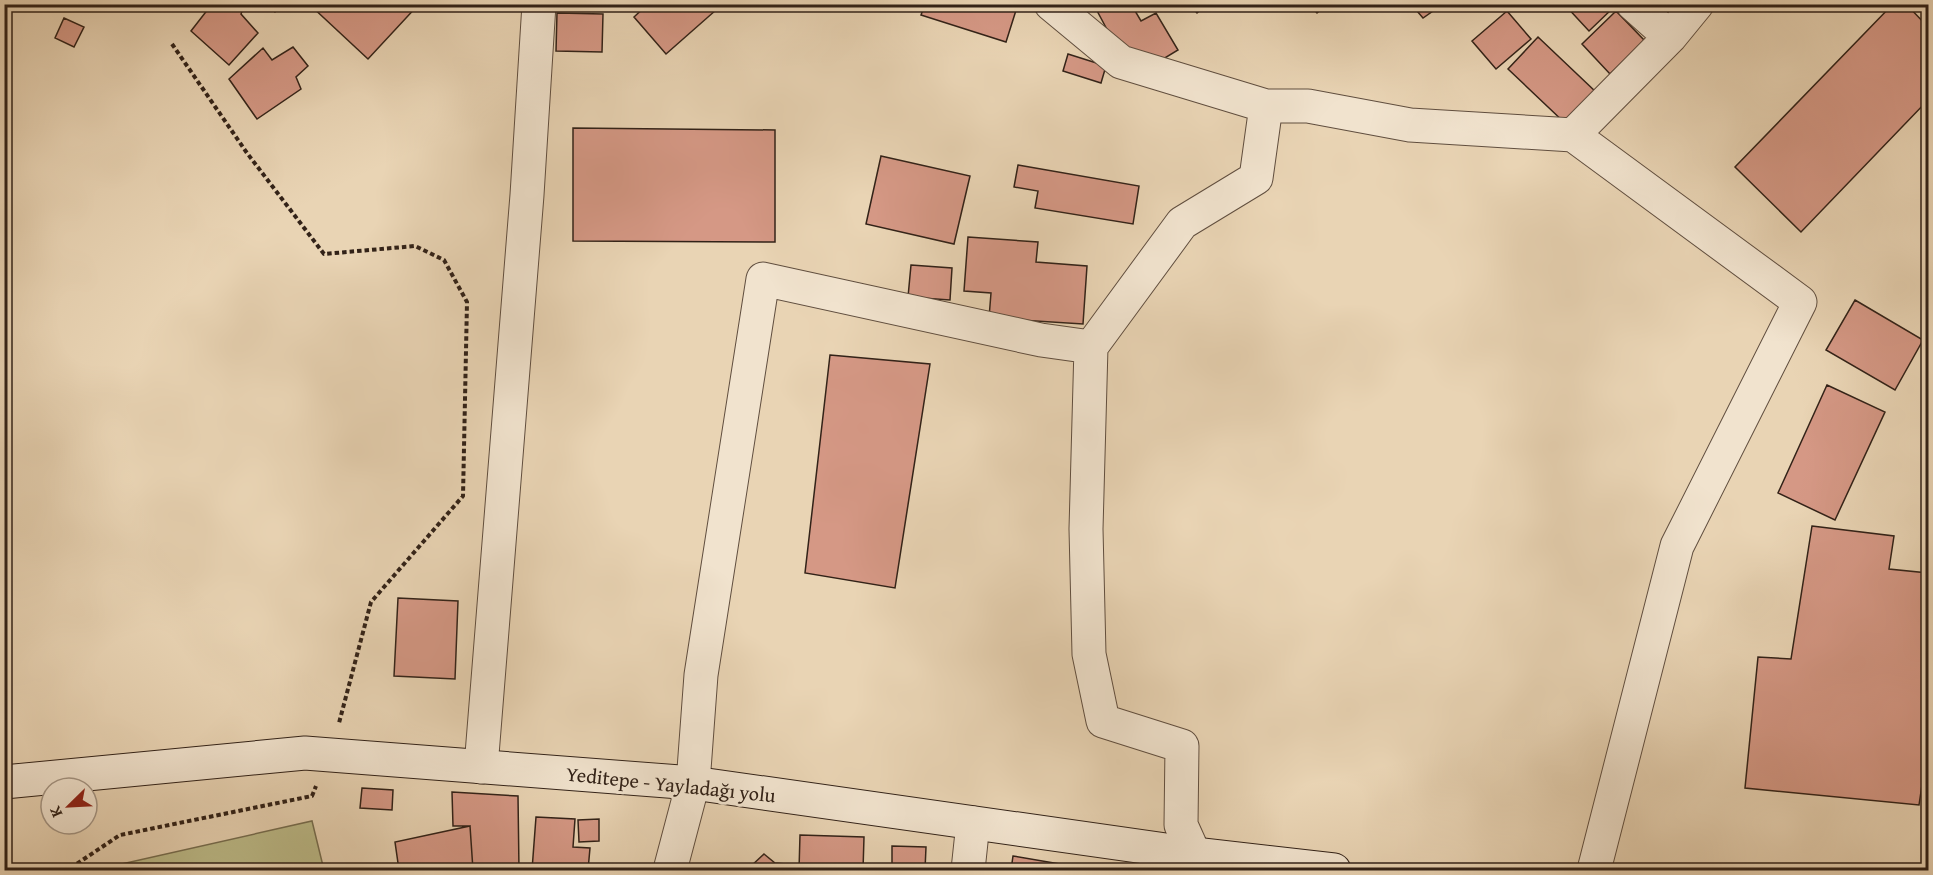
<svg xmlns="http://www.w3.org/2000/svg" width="1933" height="875" viewBox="0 0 1933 875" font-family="'Gentium Book Plus',serif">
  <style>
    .green { fill: #bcbb89; stroke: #776e50; stroke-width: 1.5 }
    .building { fill: #d59885; stroke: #322218; stroke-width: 1.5 }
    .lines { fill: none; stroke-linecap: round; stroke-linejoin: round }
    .street-casing { stroke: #604e3f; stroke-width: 35 }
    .secondary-casing { stroke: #322218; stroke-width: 35 }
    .path { stroke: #322218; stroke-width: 4; stroke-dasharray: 4.5 3; stroke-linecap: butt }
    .street { stroke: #f1e3ce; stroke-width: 33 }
    .secondary { stroke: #f1e3ce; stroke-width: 33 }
    .labels { text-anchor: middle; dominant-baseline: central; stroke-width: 6; stroke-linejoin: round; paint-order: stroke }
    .street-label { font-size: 20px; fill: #322218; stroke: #f1e3ce }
  </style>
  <rect width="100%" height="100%" fill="#e9d4b4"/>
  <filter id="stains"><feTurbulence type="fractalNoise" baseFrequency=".00333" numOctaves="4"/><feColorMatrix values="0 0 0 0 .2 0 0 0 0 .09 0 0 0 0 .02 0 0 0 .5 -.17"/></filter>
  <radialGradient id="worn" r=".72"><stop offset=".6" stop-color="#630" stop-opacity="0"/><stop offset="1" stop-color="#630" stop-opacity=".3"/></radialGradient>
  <!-- green -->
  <path class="green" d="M 312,821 L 324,870 L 95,870 Z"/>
  <!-- building -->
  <path class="building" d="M 212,4 L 245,4 L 241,14 L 258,33 L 229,65 L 191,31 Z
    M 268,4 L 283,4 L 275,12 Z
    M 309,4 L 419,4 L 368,59 Z
    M 648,4 L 711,4 L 716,10 L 666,54 L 634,17 Z
    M 925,4 L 1018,4 L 1006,42 L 921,15 Z
    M 1081,4 L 1097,4 L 1087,12 Z
    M 1099,4 L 1131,4 L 1141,21 L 1156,13 L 1178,50 L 1150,67 L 1125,63 L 1095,7 Z
    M 1189,4 L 1207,4 L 1197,13 Z
    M 1309,4 L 1327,4 L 1317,13 Z
    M 1411,4 L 1443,4 L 1423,18 Z
    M 1564,4 L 1610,4 L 1613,8 L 1589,31 Z
    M 1893,4 L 1906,4 L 1928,27 L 1928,100 L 1801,232 L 1735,167 Z
    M 1507,11 L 1531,39 L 1496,69 L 1472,41 Z
    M 1616,11 L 1645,41 L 1610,74 L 1582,44 Z
    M 557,13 L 603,14 L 602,52 L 556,51 Z
    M 64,18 L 84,27 L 74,47 L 55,38 Z
    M 1538,37 L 1597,93 L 1567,125 L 1508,69 Z
    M 293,47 L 308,66 L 296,77 L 301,89 L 257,119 L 229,79 L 263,48 L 272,60 Z
    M 1068,54 L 1106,66 L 1101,83 L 1063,71 Z
    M 573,128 L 775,130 L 775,242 L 573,241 Z
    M 881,156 L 970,176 L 954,244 L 866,224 Z
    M 1018,165 L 1139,186 L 1133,224 L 1035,208 L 1038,191 L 1014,187 Z
    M 968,237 L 1038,242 L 1036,262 L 1087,266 L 1083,324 L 989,318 L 991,293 L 964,291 Z
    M 911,265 L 952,268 L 950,300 L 908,297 Z
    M 1855,300 L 1923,340 L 1895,390 L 1826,350 Z
    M 830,355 L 930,364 L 895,588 L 805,573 Z
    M 1827,385 L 1885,412 L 1835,520 L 1778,493 Z
    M 1812,526 L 1894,536 L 1889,569 L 1928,573 L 1928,744 L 1919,805 L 1745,788 L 1758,657 L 1791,659 Z
    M 398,598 L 458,601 L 455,679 L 394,676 Z
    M 362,788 L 393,790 L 392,810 L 360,808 Z
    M 452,792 L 518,796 L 519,870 L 473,870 L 470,826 L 453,826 Z
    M 536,817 L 575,819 L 573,847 L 590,848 L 588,870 L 532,870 Z
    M 599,819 L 599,841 L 579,842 L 578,820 Z
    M 470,826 L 473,870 L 399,870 L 395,842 Z
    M 800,835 L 864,837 L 863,870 L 799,870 Z
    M 892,846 L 926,847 L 925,870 L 892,870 Z
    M 764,854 L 775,863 L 796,865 L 796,870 L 753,870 L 750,867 Z
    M 1013,856 L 1095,870 L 1011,870 Z"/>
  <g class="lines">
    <!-- street casing -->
    <g class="street-casing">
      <path id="street" d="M 1051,4 L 1121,62 L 1266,106 L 1308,106 L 1410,125 L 1573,135 L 1670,37 L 1697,4
        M 1633,4 L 1670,37
        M 1573,135 L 1800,302 L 1677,546 L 1594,870
        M 1091,347 L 1086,529 L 1089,654 L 1103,721 L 1182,746 L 1181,825 L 1194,854
        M 481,767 L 527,195 L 539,4
        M 670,870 L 693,783 L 701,675 L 763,279 L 1041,340 L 1091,347 L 1182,223 L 1256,178 L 1266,106
        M 968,870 L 973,823"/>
    </g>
    <!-- secondary casing -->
    <g class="secondary-casing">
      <path id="secondary" d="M 4,782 L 305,753 L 693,783 L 1194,854 L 1334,870"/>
    </g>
    <!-- path -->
    <path class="path" d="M 172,44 L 247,153 L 324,254 L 415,246 L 444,260 L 467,302 L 463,496 L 371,602 L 339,723
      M 76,870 L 75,865 L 120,835 L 312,796 L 316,786"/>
    <!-- street -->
    <use href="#street" class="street"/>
    <!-- secondary -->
    <use href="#secondary" class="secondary"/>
  </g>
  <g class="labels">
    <!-- street labels -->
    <g class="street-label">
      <text transform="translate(671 784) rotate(6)">Yeditepe - Yayladağı yolu</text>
    </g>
  </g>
  <!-- margin -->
  <rect width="1933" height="875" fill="none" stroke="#e9d4b4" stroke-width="24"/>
  <rect x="6" y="6" width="1921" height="863" fill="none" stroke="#322218" stroke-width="3"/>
  <rect x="12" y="12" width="1909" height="851" fill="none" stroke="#322218" stroke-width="1.5"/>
  <!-- north arrow -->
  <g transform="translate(69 806) rotate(246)"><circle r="28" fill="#f1e3ce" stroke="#a59685" stroke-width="1.5"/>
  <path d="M0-4.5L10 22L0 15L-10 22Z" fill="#8f2418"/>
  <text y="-9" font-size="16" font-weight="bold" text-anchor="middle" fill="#322218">K</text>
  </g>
  <rect width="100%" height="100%" filter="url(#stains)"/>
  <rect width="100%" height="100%" fill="url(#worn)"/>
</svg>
